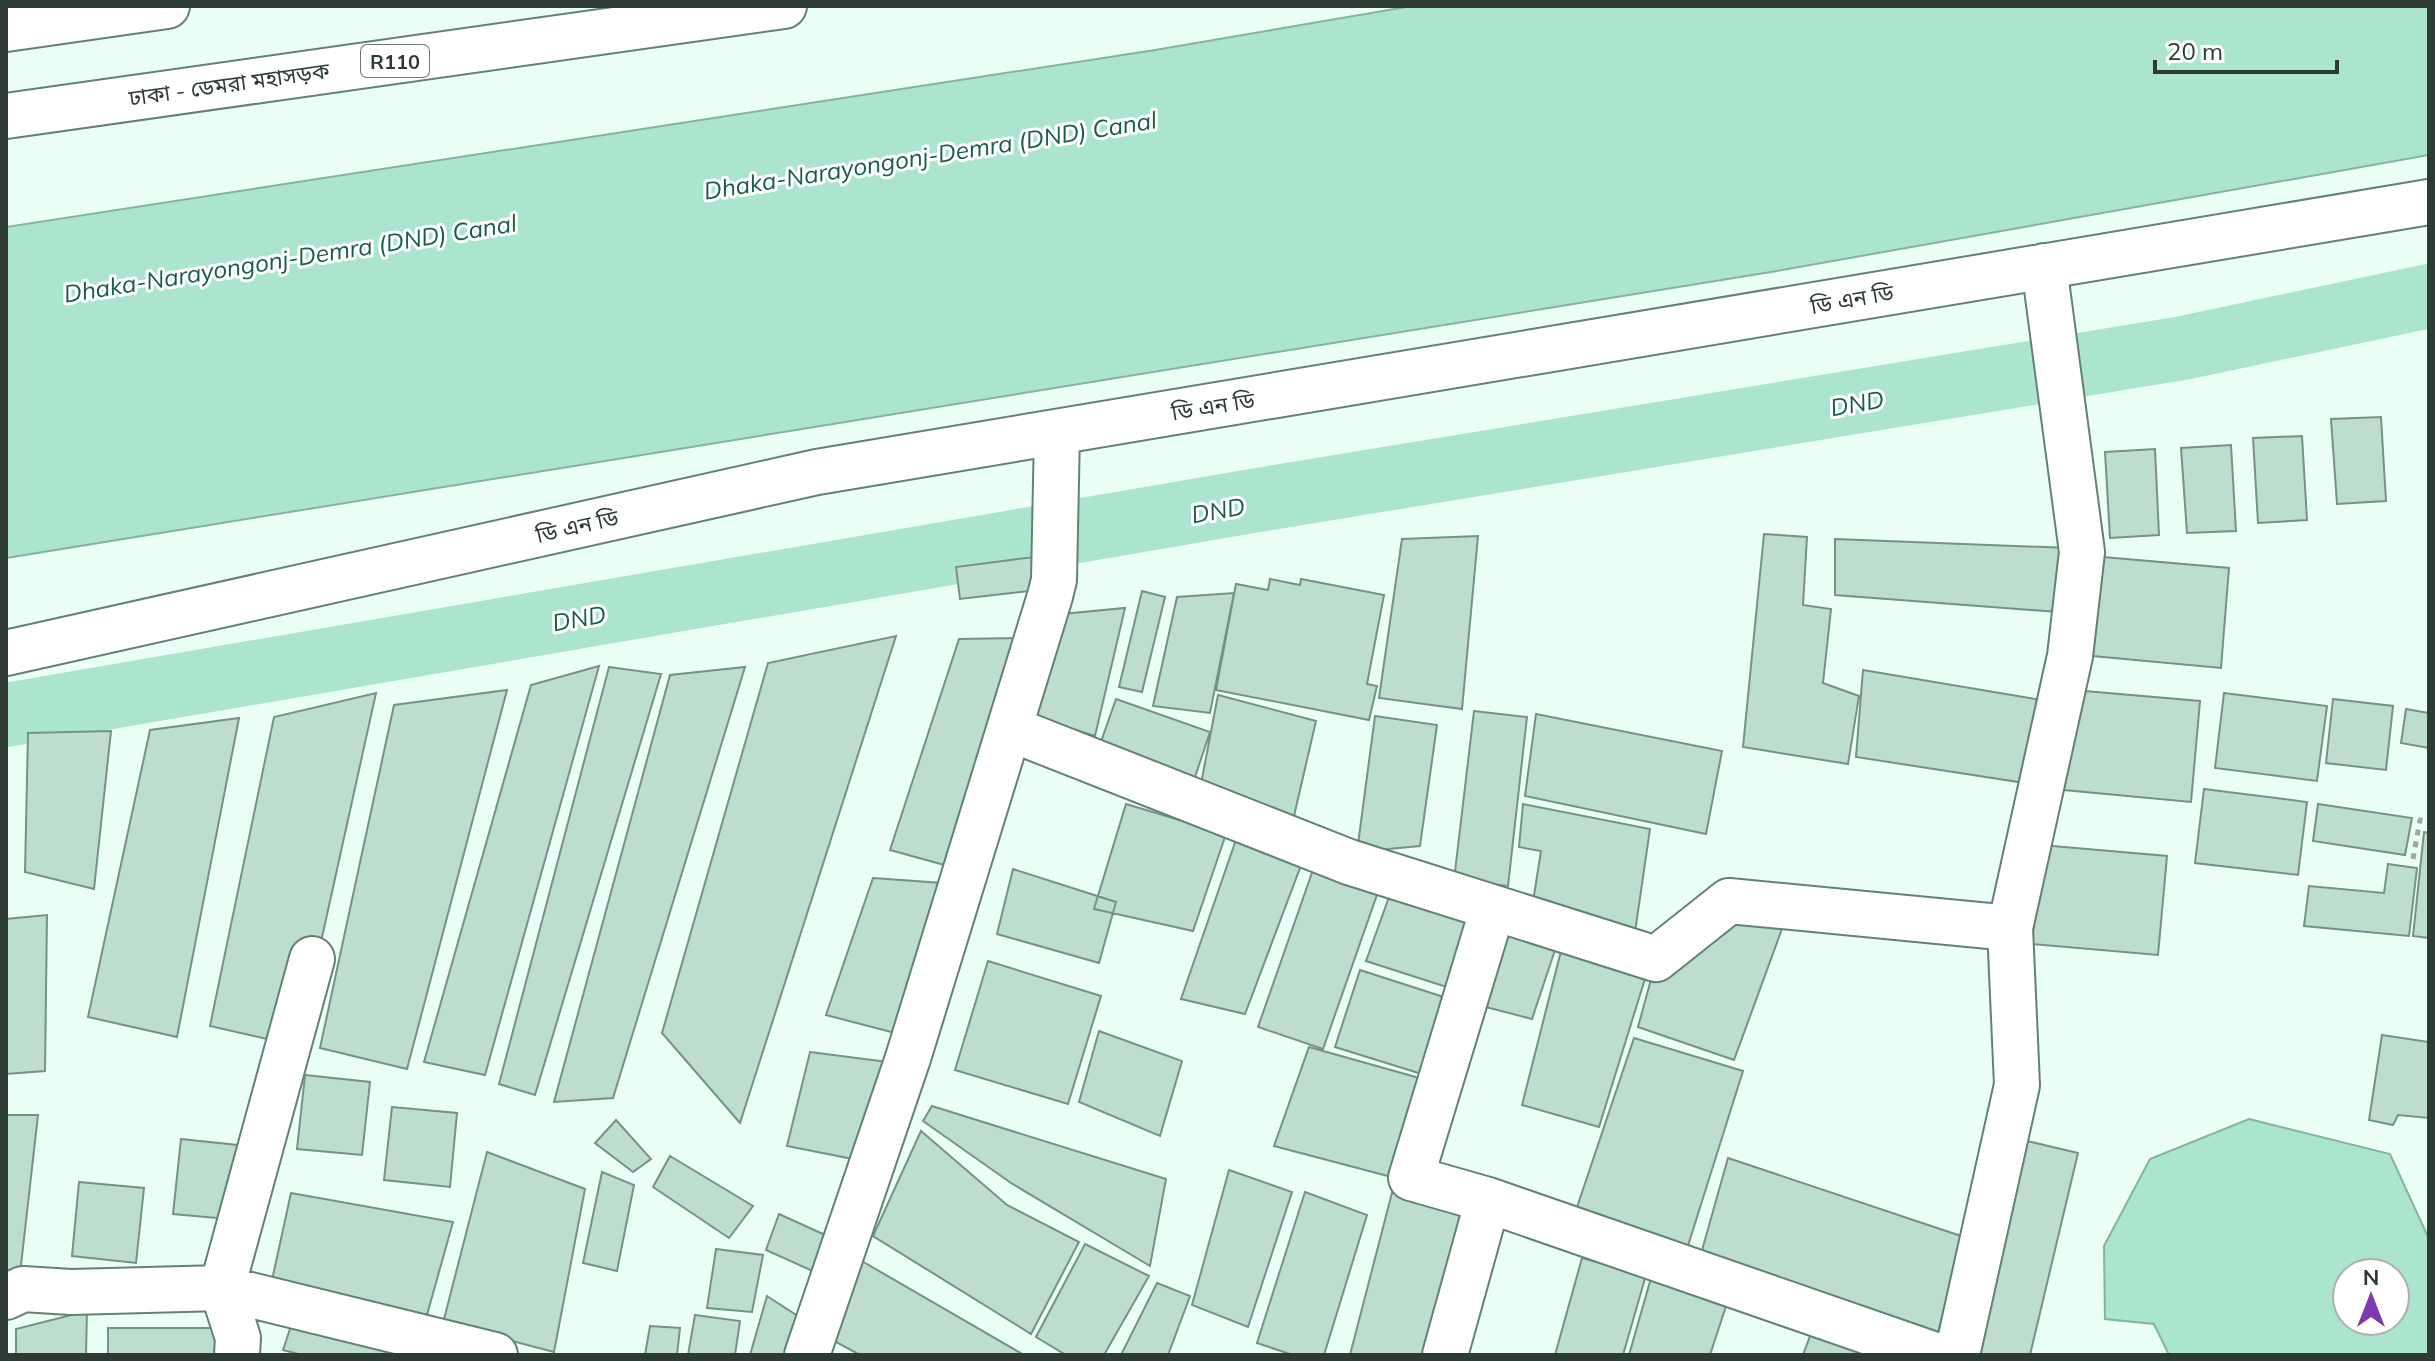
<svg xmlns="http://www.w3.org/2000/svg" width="2435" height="1361" viewBox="0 0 2435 1361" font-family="Mulish,'Noto Sans Bengali',sans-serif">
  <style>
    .water { fill: #abe5cd; stroke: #86b29f; stroke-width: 2; fill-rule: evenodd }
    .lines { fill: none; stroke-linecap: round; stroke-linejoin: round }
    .canal { stroke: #abe5cd; stroke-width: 64 }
    .building { fill: #bdddcf; stroke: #759286; stroke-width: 2 }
    .street-casing { stroke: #648175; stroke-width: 48 }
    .primary-casing { stroke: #648175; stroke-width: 48 }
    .path { stroke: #9aaba3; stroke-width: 5; stroke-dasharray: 6 6; stroke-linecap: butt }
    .street { stroke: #fff; stroke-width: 44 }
    .primary { stroke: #fff; stroke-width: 44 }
    .labels { text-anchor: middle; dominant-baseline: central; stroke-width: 6; stroke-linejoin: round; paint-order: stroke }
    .shield { fill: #fff; stroke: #6d7672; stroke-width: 2 }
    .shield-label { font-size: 20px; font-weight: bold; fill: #2e3b35 }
    .street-label { font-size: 22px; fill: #2e3b35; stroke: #fff }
    .water-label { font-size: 24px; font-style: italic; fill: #175d48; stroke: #fff }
  </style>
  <rect width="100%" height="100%" fill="#ebfff6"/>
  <!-- water -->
  <path class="water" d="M 1412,6 L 2429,6 L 2429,155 L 1771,272 L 6,558 L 6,227 L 1155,50 Z
    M 2249,1119 L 2390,1154 L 2429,1239 L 2429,1355 L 2169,1355 L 2154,1324 L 2105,1319 L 2104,1246 L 2150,1159 ZM 2347,1273 L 2395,1273 L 2395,1321 L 2347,1321 Z"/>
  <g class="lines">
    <!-- canal -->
    <path class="canal" d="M 6,715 L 1258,500 L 2183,348 L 2429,296"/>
  </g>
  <!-- building -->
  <path class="building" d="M 2381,417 L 2386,501 L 2337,504 L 2331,419 Z
    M 2302,436 L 2307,520 L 2258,523 L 2253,438 Z
    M 2231,445 L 2236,531 L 2187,533 L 2181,448 Z
    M 2155,449 L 2159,535 L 2110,538 L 2105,452 Z
    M 1764,534 L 1807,537 L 1803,605 L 1831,609 L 1823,683 L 1859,696 L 1848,764 L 1743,747 Z
    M 1478,536 L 1462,709 L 1379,698 L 1402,539 Z
    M 1835,539 L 2069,548 L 2058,612 L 1835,595 Z
    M 1034,557 L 1038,590 L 960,599 L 956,567 Z
    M 2103,557 L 2229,568 L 2221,668 L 2093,656 Z
    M 1270,579 L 1300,585 L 1301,579 L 1384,595 L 1367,684 L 1377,686 L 1369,720 L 1216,690 L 1236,584 L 1268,590 Z
    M 1142,591 L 1165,597 L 1142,692 L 1119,687 Z
    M 1234,593 L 1210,713 L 1153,706 L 1177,597 Z
    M 1125,608 L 1095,736 L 1033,717 L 1062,614 Z
    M 896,636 L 740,1123 L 662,1033 L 768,663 Z
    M 1019,638 L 948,866 L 890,850 L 959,639 Z
    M 599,666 L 485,1075 L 424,1062 L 531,685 Z
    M 609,667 L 661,674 L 535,1095 L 499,1084 Z
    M 745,667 L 613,1098 L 554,1102 L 670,675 Z
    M 1863,670 L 2041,700 L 2025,783 L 1856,757 Z
    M 507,690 L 407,1069 L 320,1048 L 394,705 Z
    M 2073,690 L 2200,701 L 2191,802 L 2064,790 Z
    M 376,693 L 298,1046 L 210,1026 L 274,717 Z
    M 2224,693 L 2327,706 L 2317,781 L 2215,768 Z
    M 1218,695 L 1316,721 L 1291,829 L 1200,789 Z
    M 1116,699 L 1210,732 L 1191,789 L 1096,756 Z
    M 2333,699 L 2393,706 L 2386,770 L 2326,763 Z
    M 2406,709 L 2429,713 L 2429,748 L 2401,743 Z
    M 1474,711 L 1527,717 L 1508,886 L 1454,880 Z
    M 1536,714 L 1722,751 L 1706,834 L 1525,796 Z
    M 1375,716 L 1437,725 L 1420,846 L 1357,852 Z
    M 239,718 L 177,1037 L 88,1017 L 150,730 Z
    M 111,731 L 94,889 L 25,872 L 28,733 Z
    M 2204,789 L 2307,802 L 2298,875 L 2195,863 Z
    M 1126,804 L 1226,834 L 1193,931 L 1094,909 Z
    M 1523,804 L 1650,829 L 1634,939 L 1532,908 L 1541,851 L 1519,847 Z
    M 2318,804 L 2412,818 L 2405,855 L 2313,841 Z
    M 2424,832 L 2429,833 L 2429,938 L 2413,936 Z
    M 1238,834 L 1303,860 L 1245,1014 L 1181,999 Z
    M 2041,845 L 2167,856 L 2158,955 L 2032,944 Z
    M 2388,864 L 2417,868 L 2409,936 L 2304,926 L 2309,886 L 2384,893 Z
    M 1314,867 L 1379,889 L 1323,1049 L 1258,1027 Z
    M 1013,869 L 1116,902 L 1099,963 L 997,934 Z
    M 873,878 L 942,883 L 899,1034 L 826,1015 Z
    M 1393,886 L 1483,915 L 1459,991 L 1366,961 Z
    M 47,915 L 45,1071 L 6,1074 L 6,919 Z
    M 1728,915 L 1782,929 L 1734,1060 L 1638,1027 L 1653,972 Z
    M 1500,918 L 1559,938 L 1532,1019 L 1467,1002 Z
    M 1562,947 L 1649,966 L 1599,1127 L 1522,1105 Z
    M 988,961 L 1101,996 L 1068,1104 L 955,1070 Z
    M 1360,970 L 1453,1000 L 1428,1076 L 1335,1047 Z
    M 1099,1031 L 1182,1061 L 1160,1136 L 1079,1102 Z
    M 2382,1035 L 2429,1042 L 2429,1118 L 2398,1115 L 2393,1125 L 2369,1120 Z
    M 1634,1038 L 1743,1071 L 1686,1252 L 1572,1222 Z
    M 1309,1047 L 1430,1081 L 1403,1180 L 1274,1146 Z
    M 810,1052 L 896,1063 L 858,1160 L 787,1146 Z
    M 305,1075 L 370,1082 L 362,1155 L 297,1149 Z
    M 932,1106 L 1166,1179 L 1150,1266 L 1011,1183 L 923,1121 Z
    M 392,1107 L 457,1113 L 450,1187 L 384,1180 Z
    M 6,1115 L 38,1115 L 20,1274 L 6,1282 Z
    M 616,1120 L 651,1159 L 633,1172 L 595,1143 Z
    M 921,1131 L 1007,1205 L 1079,1242 L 1031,1334 L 873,1236 Z
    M 181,1139 L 247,1146 L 239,1220 L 173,1214 Z
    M 2023,1140 L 2078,1153 L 2030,1355 L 1972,1355 Z
    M 487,1152 L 585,1189 L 554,1352 L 443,1323 Z
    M 670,1156 L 753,1206 L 729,1238 L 653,1187 Z
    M 1728,1158 L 1964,1237 L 1935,1344 L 1699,1261 Z
    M 1229,1170 L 1292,1192 L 1248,1327 L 1192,1305 Z
    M 602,1172 L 634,1185 L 617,1271 L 583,1263 Z
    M 79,1182 L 144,1188 L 136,1263 L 72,1256 Z
    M 1394,1185 L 1477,1208 L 1433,1355 L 1350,1355 Z
    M 1305,1192 L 1367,1215 L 1324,1355 L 1293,1355 L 1257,1343 Z
    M 291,1193 L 453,1222 L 423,1329 L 269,1294 Z
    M 779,1214 L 832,1238 L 817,1273 L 766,1250 Z
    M 1085,1244 L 1149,1276 L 1104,1355 L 1066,1355 L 1036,1337 Z
    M 716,1249 L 763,1255 L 752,1312 L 707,1308 Z
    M 1582,1258 L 1646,1275 L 1623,1355 L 1555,1355 Z
    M 860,1260 L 1024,1355 L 860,1355 L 825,1336 Z
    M 1653,1271 L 1729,1297 L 1710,1355 L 1629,1355 Z
    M 1157,1283 L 1190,1296 L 1168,1355 L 1121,1355 Z
    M 767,1296 L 810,1324 L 800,1355 L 750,1355 Z
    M 87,1311 L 86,1355 L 16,1355 L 16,1329 Z
    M 695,1315 L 740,1321 L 735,1355 L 688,1355 Z
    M 1816,1320 L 1908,1355 L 1803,1355 Z
    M 291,1326 L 410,1355 L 302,1355 L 283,1350 Z
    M 650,1326 L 680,1328 L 677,1355 L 645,1355 Z
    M 108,1328 L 231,1328 L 231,1355 L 108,1355 Z"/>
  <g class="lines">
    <!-- street casing -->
    <g class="street-casing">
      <path id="street" d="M 6,653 L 817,472 L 2429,202
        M 1011,729 L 1349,862 L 1656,959 L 1729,901 L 2010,928
        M 1493,908 L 1411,1178 L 1488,1200 L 1935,1355
        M 6,1297 L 23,1289 L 71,1292 L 222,1288 L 495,1355
        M 237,1355 L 238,1338 L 222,1288 L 312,959
        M 807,1355 L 908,1058 L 1050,596 L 1054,580 L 1057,432
        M 1445,1355 L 1488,1200
        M 1957,1355 L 2017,1085 L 2010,928 L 2070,656 L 2082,552 L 2044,266"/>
    </g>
    <!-- primary casing -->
    <g class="primary-casing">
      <path id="primary" d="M 6,29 L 167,6
        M 6,116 L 784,6"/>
    </g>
    <!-- path -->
    <path class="path" d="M 2413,859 L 2420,820 L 2429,822"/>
    <!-- street -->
    <use href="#street" class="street"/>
    <!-- primary -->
    <use href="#primary" class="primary"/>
  </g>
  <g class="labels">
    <!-- shield labels -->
    <rect class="shield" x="361" y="45" width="68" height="32" rx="6"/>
    <g class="shield-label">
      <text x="395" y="61">R110</text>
    </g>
    <!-- street labels -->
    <g class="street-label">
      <text transform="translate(229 84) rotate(-8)">ঢাকা - ডেমরা মহাসড়ক</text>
      <text transform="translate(1852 299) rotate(-10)">ডি এন ডি</text>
      <text transform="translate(1213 406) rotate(-9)">ডি এন ডি</text>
      <text transform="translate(577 526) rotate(-13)">ডি এন ডি</text>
    </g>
    <!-- water labels -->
    <g class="water-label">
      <text transform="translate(930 155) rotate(-9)">Dhaka-Narayongonj-Demra (DND) Canal</text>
      <text transform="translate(290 258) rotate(-9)">Dhaka-Narayongonj-Demra (DND) Canal</text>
      <text transform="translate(1857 403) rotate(-10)">DND</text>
      <text transform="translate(1218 510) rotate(-10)">DND</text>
      <text transform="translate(579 618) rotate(-10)">DND</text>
    </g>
  </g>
  <!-- border -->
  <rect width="2435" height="1361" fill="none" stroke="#2e3b35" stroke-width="16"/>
  <!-- north arrow -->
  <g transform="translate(2371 1297)"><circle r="38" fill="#ffffff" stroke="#abb1ae" stroke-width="2"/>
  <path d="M0-6L14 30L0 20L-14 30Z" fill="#7d39ad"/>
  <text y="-12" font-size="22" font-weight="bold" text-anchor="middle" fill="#2e3b35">N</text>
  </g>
  <!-- scale -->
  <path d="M2155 60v12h182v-12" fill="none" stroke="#2e3b35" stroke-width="4"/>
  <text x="2167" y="60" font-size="24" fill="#2e3b35" stroke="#ffffff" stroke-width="6" paint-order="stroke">20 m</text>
</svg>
